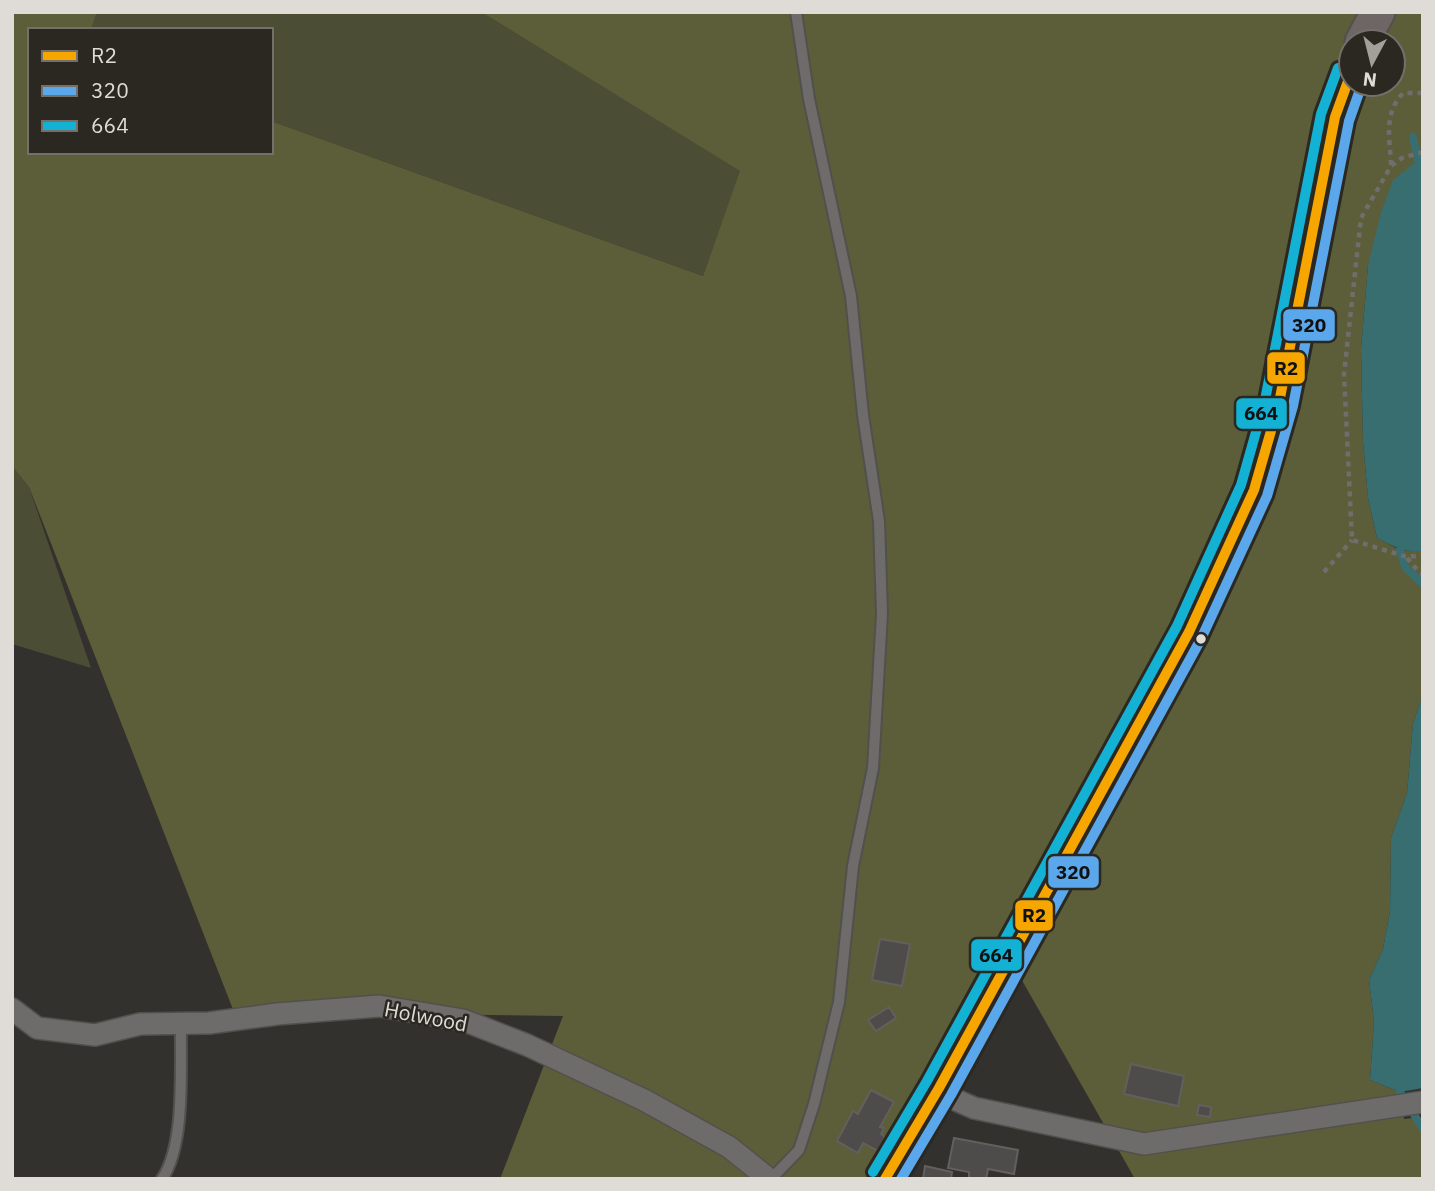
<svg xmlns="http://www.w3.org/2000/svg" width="1435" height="1191" viewBox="0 0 1435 1191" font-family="'IBM Plex Sans',sans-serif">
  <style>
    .green { fill: #4b4d34 }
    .forest { fill: #5b5e39; fill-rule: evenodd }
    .water { fill: #386e70 }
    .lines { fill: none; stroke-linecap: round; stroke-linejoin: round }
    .stream { stroke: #386e70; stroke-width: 8 }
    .building { fill: #4e4c4a; stroke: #62605d; stroke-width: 2 }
    .lane-casing { stroke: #52504d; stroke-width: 14 }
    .street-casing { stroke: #52504d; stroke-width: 24 }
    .primary-casing { stroke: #52504d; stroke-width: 37 }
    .path { stroke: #706e6c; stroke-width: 4.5; stroke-dasharray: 5 5; stroke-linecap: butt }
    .lane { stroke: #6e6c6a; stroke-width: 10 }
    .street { stroke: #6e6c6a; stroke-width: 21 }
    .primary { stroke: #6e6565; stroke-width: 33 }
    .bus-1-casing { stroke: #2b2822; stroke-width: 16 }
    .bus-2-casing { stroke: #2b2822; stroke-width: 16 }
    .bus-3-casing { stroke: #2b2822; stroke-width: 16 }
    .bus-1 { stroke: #f7a600; stroke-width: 10 }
    .bus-2 { stroke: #5aa8eb; stroke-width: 10 }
    .bus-3 { stroke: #13b2d5; stroke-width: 10 }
    .bus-dot { fill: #dfdcd8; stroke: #2b2822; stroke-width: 2.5 }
    .labels { text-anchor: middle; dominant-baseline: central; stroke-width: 5; stroke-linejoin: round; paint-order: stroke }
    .street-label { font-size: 21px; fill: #dfdcd8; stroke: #2b2822 }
    .line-badge { stroke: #2b2822; stroke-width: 2.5 }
    .pale-badge-label { font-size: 19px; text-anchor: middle; font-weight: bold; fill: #111 }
  </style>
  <rect width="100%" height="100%" fill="#33312e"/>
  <!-- green -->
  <path class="green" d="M 97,12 L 481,12 L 741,171 L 703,276 L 271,121 L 271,30 L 91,30 Z
    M 12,466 L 29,487 L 91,668 L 12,644 Z"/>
  <!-- forest -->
  <path class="forest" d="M 12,12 L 97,12 L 91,30 L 30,30 L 30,152 L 271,152 L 271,121 L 703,276 L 740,171 L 481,12 L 1423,13 L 1423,161 L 1418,160 L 1368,265 L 1361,349 L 1363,442 L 1368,498 L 1377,538 L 1400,550 L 1423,551 L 1423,695 L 1413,723 L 1407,793 L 1391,838 L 1390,911 L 1383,949 L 1369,980 L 1374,1021 L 1370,1080 L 1400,1092 L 1404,1119 L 1423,1117 L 1423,1179 L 1135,1179 L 1011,961 L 866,1179 L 500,1179 L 563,1016 L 234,1012 L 29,487 L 12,466 ZM 1351,42 L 1393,42 L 1393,84 L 1351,84 Z"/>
  <!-- water -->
  <path class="water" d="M 1418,160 L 1423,161 L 1423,551 C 1405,553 1392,546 1377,538 L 1368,498 L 1363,442 L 1361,349 L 1368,265 L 1381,212 L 1393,180 Z
    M 1423,695 L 1423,1088 L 1400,1092 L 1370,1080 L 1374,1021 L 1369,980 L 1383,949 L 1390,911 L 1391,838 L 1407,793 L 1413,723 Z"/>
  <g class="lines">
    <!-- stream -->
    <path class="stream" d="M 1413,137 L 1418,160
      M 1400,550 L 1405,567 L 1423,584
      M 1400,1092 L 1423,1129"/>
  </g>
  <!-- building -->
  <path class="building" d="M 880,939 L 910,944 L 902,986 L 872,980 Z
    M 889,1007 L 896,1018 L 876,1031 L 868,1020 Z
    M 1131,1064 L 1184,1076 L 1178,1106 L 1124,1094 Z
    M 871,1090 L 894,1102 L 880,1127 L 884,1128 L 881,1134 L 885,1137 L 878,1151 L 863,1143 L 858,1153 L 837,1141 L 853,1111 L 858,1114 Z
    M 1199,1105 L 1211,1107 L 1210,1117 L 1197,1115 Z
    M 954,1138 L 1018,1150 L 1014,1174 L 988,1169 L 986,1179 L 975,1179 L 969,1178 L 969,1172 L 948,1168 Z
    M 925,1166 L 952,1172 L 951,1179 L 923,1179 Z"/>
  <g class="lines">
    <!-- lane casing -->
    <g class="lane-casing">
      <path id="lane" d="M 162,1179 C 186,1144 180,1066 181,1023
        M 771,1179 L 799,1150 L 814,1104 L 839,1002 L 853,866 L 873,768 L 882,614 L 879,521 L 863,415 L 851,296 L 809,99 L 796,12"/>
    </g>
    <!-- street casing -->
    <g class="street-casing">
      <path id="street" d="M 12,1009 L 37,1028 L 95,1035 L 140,1024 L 209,1023 L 277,1014 L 379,1006 L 463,1020 L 527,1045 L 644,1100 L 729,1147 L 769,1179
        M 939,1088 L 956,1100 L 974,1108 L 1144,1144 L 1423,1102"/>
    </g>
    <!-- primary casing -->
    <g class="primary-casing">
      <path id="primary" d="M 1362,42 L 1378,12
        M 885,1179 L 939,1088 L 1112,770 L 1189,632 L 1254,490 L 1279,403 L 1335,117 L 1351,73"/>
    </g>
    <!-- path -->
    <path class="path" d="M 1423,152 L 1402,158 L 1391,166 L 1361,218 L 1344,374 L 1352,540 L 1407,557 L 1423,555
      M 1391,165 C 1390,137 1383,115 1403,93 L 1423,93
      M 1407,558 L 1420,573 L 1423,574
      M 1324,572 L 1352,540"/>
    <!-- lane -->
    <use href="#lane" class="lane"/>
    <!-- street -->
    <use href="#street" class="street"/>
    <!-- primary -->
    <use href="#primary" class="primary"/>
    <!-- bus-1 casing -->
    <g class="bus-1-casing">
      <path id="bus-1" d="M 885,1179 L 939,1088 L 1189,632 L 1254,490 L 1279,403 L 1335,117 L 1351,73"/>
    </g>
    <!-- bus-2 casing -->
    <g class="bus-2-casing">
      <path id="bus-2" d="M 901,1179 L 951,1095 L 1201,639 L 1267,496 L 1293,406 L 1349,121 L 1362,84"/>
    </g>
    <!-- bus-3 casing -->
    <g class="bus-3-casing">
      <path id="bus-3" d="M 873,1172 L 927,1081 L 1177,626 L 1241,485 L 1265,400 L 1321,114 L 1338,68"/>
    </g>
    <!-- bus-1 -->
    <use href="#bus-1" class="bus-1"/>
    <!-- bus-2 -->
    <use href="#bus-2" class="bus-2"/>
    <!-- bus-3 -->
    <use href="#bus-3" class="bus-3"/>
  </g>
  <!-- markers -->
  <circle class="bus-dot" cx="1201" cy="639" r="6"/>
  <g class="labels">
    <!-- street labels -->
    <g class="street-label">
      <text transform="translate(426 1016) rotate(11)">Holwood</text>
    </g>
  </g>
  <g class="line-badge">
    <rect x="1282" y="308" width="54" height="34" rx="7" fill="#5aa8eb"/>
    <rect x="1266" y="351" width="40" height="34" rx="7" fill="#f7a600"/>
    <rect x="1235" y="397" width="53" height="33" rx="7" fill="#13b2d5"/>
    <rect x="1047" y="855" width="53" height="34" rx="7" fill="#5aa8eb"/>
    <rect x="1014" y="899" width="40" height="33" rx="7" fill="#f7a600"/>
    <rect x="970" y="938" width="53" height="34" rx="7" fill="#13b2d5"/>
  </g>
  <g class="pale-badge-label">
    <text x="1309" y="332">320</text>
    <text x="1286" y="375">R2</text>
    <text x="1261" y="420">664</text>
    <text x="1073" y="879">320</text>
    <text x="1034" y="922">R2</text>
    <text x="996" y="962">664</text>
  </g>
  <!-- border -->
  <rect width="1435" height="1191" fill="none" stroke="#dfdcd8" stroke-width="28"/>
  <!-- legend -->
  <rect x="28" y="28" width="245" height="126" fill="#2b2822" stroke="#73706b" stroke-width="2"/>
  <rect x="42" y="51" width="35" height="10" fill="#f7a600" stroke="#73706b" stroke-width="2"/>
  <text x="91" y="63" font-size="21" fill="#dfdcd8">R2</text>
  <rect x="42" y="86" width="35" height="10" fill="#5aa8eb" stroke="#73706b" stroke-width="2"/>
  <text x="91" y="98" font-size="21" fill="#dfdcd8">320</text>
  <rect x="42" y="121" width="35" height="10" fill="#13b2d5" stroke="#73706b" stroke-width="2"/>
  <text x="91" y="133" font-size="21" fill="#dfdcd8">664</text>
  <!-- north arrow -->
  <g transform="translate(1372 63) rotate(187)"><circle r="33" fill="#2b2822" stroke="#73706b" stroke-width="2"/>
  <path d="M0-5L12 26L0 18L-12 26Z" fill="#a3a09c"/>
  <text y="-10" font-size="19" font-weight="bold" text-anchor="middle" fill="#dfdcd8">N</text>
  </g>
</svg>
